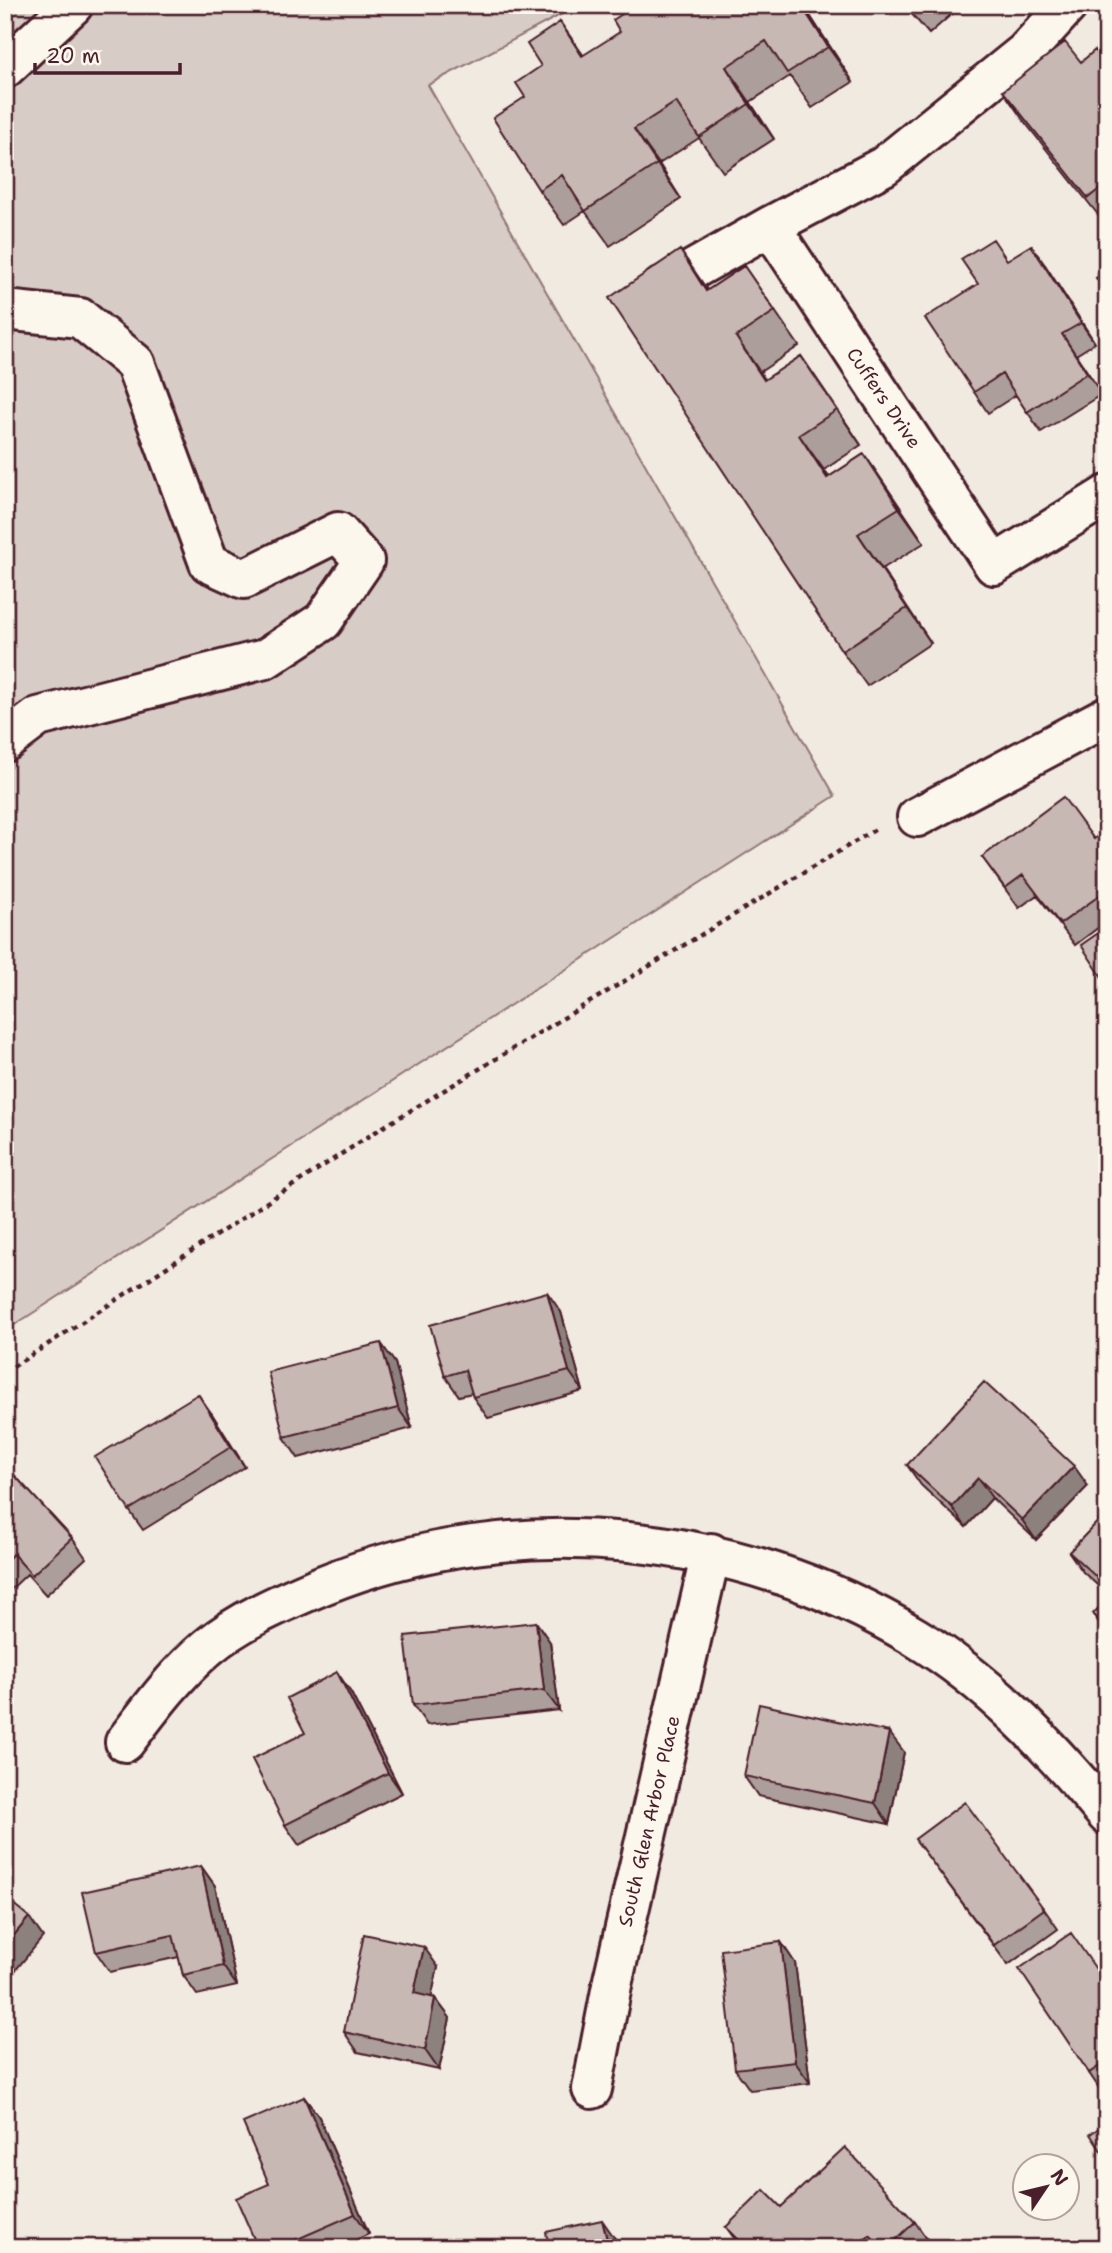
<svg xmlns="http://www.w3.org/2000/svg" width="1112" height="2253" viewBox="0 0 1112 2253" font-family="'Shantell Sans',sans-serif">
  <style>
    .green { fill: #d8ccc6; stroke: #917678; stroke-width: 2 }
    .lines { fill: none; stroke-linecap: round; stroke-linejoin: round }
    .minor-casing { stroke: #4a1f2b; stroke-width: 44 }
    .path { stroke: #4a1f2b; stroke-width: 4.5; stroke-dasharray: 5 5; stroke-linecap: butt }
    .minor { stroke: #fbf7ec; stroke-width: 38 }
    .wall { fill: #ac9e9a; stroke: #4a1f2b; stroke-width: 2 }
    .shaded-wall { fill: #8c817d; stroke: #4a1f2b; stroke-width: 2 }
    .building { fill: #c8b8b3; stroke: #4a1f2b; stroke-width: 2 }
    .labels { text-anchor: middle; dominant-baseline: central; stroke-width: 5; stroke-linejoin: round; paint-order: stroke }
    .street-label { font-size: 19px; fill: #4a1f2b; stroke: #fbf7ec }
  </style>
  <rect width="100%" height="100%" fill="#f0eae0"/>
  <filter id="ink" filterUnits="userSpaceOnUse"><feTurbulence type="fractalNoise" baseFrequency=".0143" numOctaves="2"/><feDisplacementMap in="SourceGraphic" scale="14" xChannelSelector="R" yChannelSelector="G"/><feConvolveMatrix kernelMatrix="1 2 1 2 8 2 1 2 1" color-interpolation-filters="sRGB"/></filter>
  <g filter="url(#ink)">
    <!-- green -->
    <path class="green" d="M 5,5 L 579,5 L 428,85 L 835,796 L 5,1331 Z"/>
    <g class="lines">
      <!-- minor casing -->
      <g class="minor-casing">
        <path id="minor" d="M 5,68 L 73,5
          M 770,226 L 884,166 L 1025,52 L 1068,5
          M 662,287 L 770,226 L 994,565 L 1107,495
          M 5,310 L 80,318 L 135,363 L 209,563 L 244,579 L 338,532 L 364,561 L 323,621 L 265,659 L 38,717 L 5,742
          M 917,817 L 1107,716
          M 125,1742 C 151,1708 175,1675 208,1647 C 240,1620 285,1601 323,1585 C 516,1507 738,1530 915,1637 C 991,1683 1051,1748 1107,1815
          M 592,2089 L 613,1980 L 711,1553"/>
      </g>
      <!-- path -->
      <path class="path" d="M 5,1372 L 380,1129 L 876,829"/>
      <!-- minor -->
      <use href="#minor" class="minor"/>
    </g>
    <!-- wall -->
    <path class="wall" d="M 803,5 L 853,82 L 812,108 L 790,76 L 750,102 L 774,139 L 723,172 L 699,138 L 659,164 L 681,199 L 610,246 L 585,211 L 564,225 L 539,190 L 525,97 L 541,66 L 560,22 L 584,56 L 620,32 Z
      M 904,5 L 962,5 L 929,34 Z
      M 1081,62 L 1107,65 L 1107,226 L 1023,120 L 1003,91 Z
      M 1008,260 L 1045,265 L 1095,343 L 1076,355 L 1102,394 L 1041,432 L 1016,395 L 988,413 L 974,392 L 978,284 Z
      M 744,266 L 799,346 L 760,372 L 765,380 L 801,356 L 861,445 L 824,470 L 829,477 L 864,454 L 924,543 L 882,569 L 931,643 L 867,686 L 842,651 L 708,290 Z
      M 1107,829 L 1107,921 L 1075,945 L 1037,895 L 1019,908 L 982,857 L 1094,839 Z
      M 1107,927 L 1107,984 L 1102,977 Z
      M 561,1312 L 583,1391 L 488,1418 L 473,1397 L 472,1393 L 459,1396 L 445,1376 Z
      M 395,1363 L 412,1428 L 298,1458 L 284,1437 Z
      M 212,1414 L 245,1467 L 143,1530 L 129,1510 Z
      M 5,1465 L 72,1538 L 86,1558 L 46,1595 L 27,1574 L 5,1595 Z
      M 907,1465 L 1088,1486 L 1036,1540 L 992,1498 L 966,1527 L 921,1485 Z
      M 1107,1512 L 1107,1594 L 1083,1572 L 1069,1552 Z
      M 1107,1599 L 1107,1634 L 1093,1614 Z
      M 536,1622 L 550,1642 L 559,1710 L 427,1725 L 413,1705 Z
      M 337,1672 L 351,1693 L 402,1793 L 299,1845 L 285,1825 L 305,1733 Z
      M 904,1752 L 889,1824 L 758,1796 L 744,1776 Z
      M 915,1839 L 1044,1909 L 1058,1929 L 1008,1965 Z
      M 201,1866 L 215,1886 L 237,1986 L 197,1995 L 183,1975 L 179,1957 L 110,1972 L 96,1952 Z
      M 781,1942 L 795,1963 L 810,2083 L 750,2090 L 735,2069 Z
      M 438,1967 L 431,1997 L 435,1998 L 450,2018 L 439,2070 L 358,2052 L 344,2032 Z
      M 1107,1985 L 1107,2091 L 1103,2094 L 1089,2073 Z
      M 304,2097 L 319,2117 L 369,2234 L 338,2248 L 258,2248 L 269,2184 Z
      M 915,2222 L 929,2242 L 923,2248 L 741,2248 L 726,2227 Z"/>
    <!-- shaded-wall -->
    <path class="shaded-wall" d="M 801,5 L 803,5 L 853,82 L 828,47 Z
      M 726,67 L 750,102 L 774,139 L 749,104 Z
      M 634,129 L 659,164 L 681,199 L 657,164 Z
      M 1031,245 L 1045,265 L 1095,343 L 1081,323 Z
      M 680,250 L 704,285 L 731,326 L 706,291 Z
      M 1062,334 L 1102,394 L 1087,373 Z
      M 736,337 L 760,372 L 788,415 L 764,380 Z
      M 801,356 L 825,391 L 861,445 L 837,410 Z
      M 799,435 L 824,470 L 852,513 L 827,478 Z
      M 864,454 L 888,489 L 924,543 L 899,508 Z
      M 858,534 L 882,569 L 931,643 L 907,608 Z
      M 547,1292 L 561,1312 L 583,1391 L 569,1371 Z
      M 381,1343 L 395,1363 L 412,1428 L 398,1408 Z
      M 198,1394 L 212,1414 L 245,1467 L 231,1447 Z
      M 1074,1466 L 1088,1486 L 1036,1540 L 1022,1520 Z
      M 978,1478 L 992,1498 L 966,1527 L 952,1507 Z
      M 536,1622 L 550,1642 L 559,1710 L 544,1690 Z
      M 337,1672 L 351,1693 L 402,1793 L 388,1773 Z
      M 889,1732 L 904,1752 L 889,1824 L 875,1803 Z
      M 201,1866 L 215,1886 L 237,1986 L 223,1966 Z
      M 29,1917 L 43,1937 L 5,1983 L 5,1946 Z
      M 781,1942 L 795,1963 L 810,2083 L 795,2062 Z
      M 424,1947 L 438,1967 L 428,2013 L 414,1993 Z
      M 435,1998 L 450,2018 L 439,2070 L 425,2050 Z
      M 304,2097 L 319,2117 L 369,2234 L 355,2214 Z
      M 602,2220 L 616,2240 L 618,2248 L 609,2248 Z"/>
    <!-- building -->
    <path class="building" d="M 636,5 L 801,5 L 828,47 L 787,73 L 766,41 L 726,67 L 749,104 L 699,137 L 676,102 L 634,129 L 657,164 L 585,211 L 562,175 L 539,190 L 493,118 L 525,97 L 516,83 L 541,66 L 527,44 L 560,22 L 582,56 L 620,32 L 613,20 Z
      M 1065,42 L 1081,62 L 1095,50 L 1107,65 L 1107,183 L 1088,198 L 1003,91 Z
      M 993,239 L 1007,260 L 1031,245 L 1081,323 L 1062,334 L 1087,373 L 1027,412 L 1002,374 L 974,392 L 925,318 L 978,284 L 961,259 Z
      M 680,250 L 706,291 L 744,266 L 775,311 L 736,337 L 764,380 L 801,356 L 837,410 L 799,435 L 827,478 L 864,454 L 899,508 L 858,534 L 907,608 L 842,651 L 609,298 Z
      M 1107,270 L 1107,292 L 1096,278 Z
      M 1063,797 L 1094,839 L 1107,829 L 1107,890 L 1060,924 L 1023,875 L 1005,888 L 982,857 Z
      M 1107,927 L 1107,974 L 1102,977 L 1081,945 Z
      M 547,1292 L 569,1371 L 473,1397 L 465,1370 L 445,1376 L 430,1325 Z
      M 381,1343 L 398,1408 L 284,1437 L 268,1372 Z
      M 984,1382 L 1074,1466 L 1022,1520 L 978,1478 L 952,1507 L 907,1465 Z
      M 198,1394 L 231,1447 L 129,1510 L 95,1457 Z
      M 5,1465 L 72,1538 L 32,1575 L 13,1554 L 5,1561 Z
      M 1107,1512 L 1107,1587 L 1069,1552 Z
      M 1107,1599 L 1107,1627 L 1093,1614 Z
      M 536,1622 L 544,1690 L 413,1705 L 405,1636 Z
      M 337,1672 L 388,1773 L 285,1825 L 252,1759 L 305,1733 L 287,1698 Z
      M 759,1704 L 889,1732 L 875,1803 L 744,1776 Z
      M 965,1802 L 1044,1909 L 994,1945 L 915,1839 Z
      M 201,1866 L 223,1966 L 183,1975 L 173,1935 L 96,1952 L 82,1892 Z
      M 5,1897 L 29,1917 L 5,1946 Z
      M 1071,1933 L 1107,1985 L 1107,2061 L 1089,2073 L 1019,1969 Z
      M 364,1934 L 424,1947 L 414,1993 L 435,1998 L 425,2050 L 344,2032 Z
      M 781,1942 L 795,2062 L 735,2069 L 721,1950 Z
      M 304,2097 L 355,2214 L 277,2248 L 258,2248 L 236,2198 L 269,2184 L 243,2123 Z
      M 1107,2123 L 1107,2160 L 1090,2134 Z
      M 845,2147 L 915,2222 L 887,2248 L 882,2248 L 870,2235 L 856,2248 L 746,2248 L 726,2227 L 764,2190 L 781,2207 Z
      M 602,2220 L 609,2248 L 549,2248 L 546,2232 Z
      M 386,2242 L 393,2248 L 382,2248 Z
      M 443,2242 L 451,2248 L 439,2248 Z"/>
  </g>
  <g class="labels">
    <!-- street labels -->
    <g class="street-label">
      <text transform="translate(884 398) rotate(56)">Cuffers Drive</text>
      <text transform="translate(649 1821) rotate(-77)">South Glen Arbor Place</text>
    </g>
  </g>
  <!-- margin -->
  <rect width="1112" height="2253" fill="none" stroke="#fbf7ec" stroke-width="28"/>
  <rect x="14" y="14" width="1084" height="2225" fill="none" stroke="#4a1f2b" stroke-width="2.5" filter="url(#ink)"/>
  <!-- north arrow -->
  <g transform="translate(1046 2187) rotate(55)"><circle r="33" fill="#fbf7ec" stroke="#b4a19f" stroke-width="2"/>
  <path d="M0-5L12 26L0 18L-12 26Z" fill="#4a1f2b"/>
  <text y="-10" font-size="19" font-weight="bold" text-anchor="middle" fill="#4a1f2b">N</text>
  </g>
  <!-- scale -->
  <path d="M35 63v10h145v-10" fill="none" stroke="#4a1f2b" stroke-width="3.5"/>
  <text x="46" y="63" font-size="21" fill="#4a1f2b" stroke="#fbf7ec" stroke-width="5" paint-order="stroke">20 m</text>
</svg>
